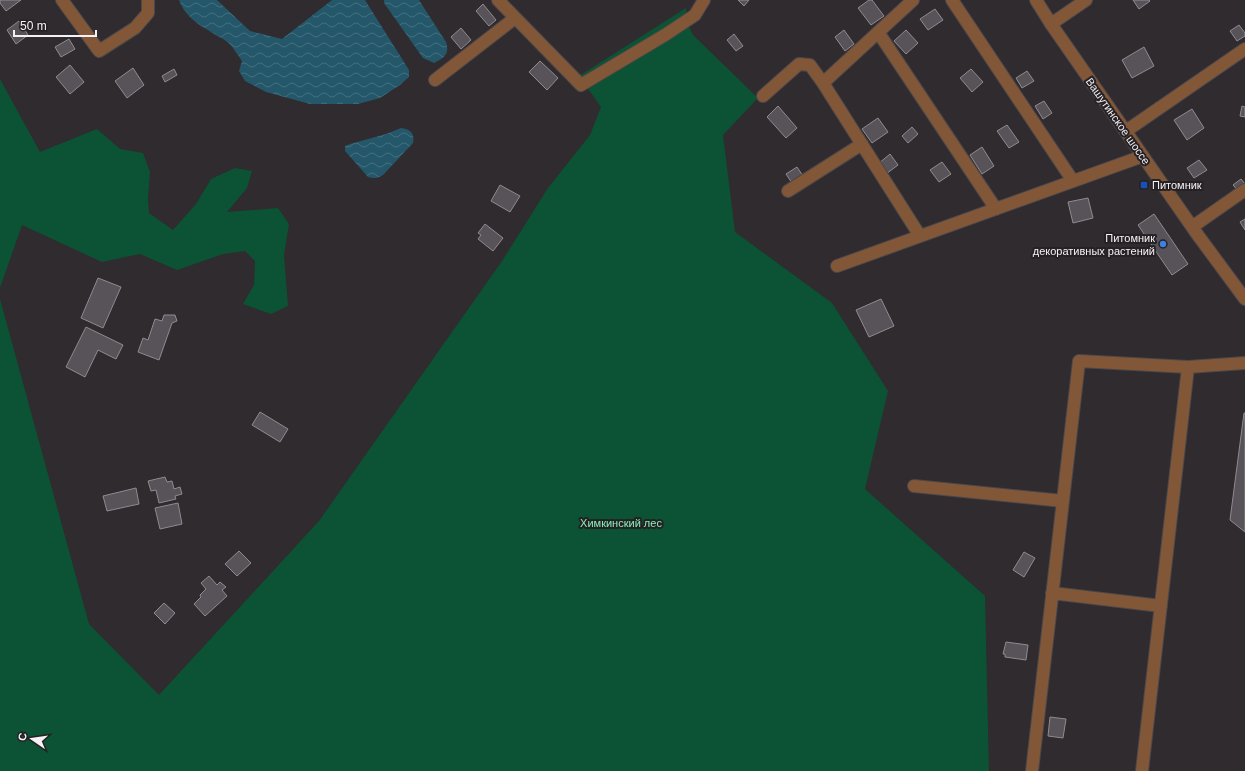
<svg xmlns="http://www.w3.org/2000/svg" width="1245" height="771" viewBox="0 0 1245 771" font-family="Helvetica,sans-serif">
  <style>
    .green { fill: #0b5334 }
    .water { fill: url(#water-waves) }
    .building { fill: #585358; stroke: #908b90 }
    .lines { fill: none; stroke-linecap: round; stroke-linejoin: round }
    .minor-casing { stroke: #4b474b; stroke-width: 14 }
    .minor { stroke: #825738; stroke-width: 12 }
    .transit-dot { fill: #1a4fb4; stroke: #252125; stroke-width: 1.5 }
    .shop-dot { fill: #3f7fe0; stroke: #252125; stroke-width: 1.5 }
    .labels { text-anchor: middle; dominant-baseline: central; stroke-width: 4; stroke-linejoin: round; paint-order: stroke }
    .street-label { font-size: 11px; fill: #f5f2f5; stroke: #252125 }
    .poi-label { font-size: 11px; fill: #f5f2f5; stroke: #252125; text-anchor: start }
    .park-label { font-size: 11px; fill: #83f2b7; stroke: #252125 }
  </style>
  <defs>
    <pattern id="water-waves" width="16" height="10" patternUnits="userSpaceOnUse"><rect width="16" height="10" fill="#245769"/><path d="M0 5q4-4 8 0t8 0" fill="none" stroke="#44707f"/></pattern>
  </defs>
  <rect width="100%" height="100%" fill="#2f2b2f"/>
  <!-- green -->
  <path class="green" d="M 686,8 L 686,21 L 693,35 L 758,98 L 723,135 L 735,232 L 832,303 L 888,391 L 865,489 L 985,596 L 989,771 L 0,771 L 0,299 L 89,624 L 159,695 L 319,521 L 502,261 L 548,188 L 590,135 L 601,107 L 579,76 Z
    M 0,79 L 40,152 L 97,129 L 120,149 L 143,153 L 150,172 L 148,199 L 149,213 L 173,230 L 196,204 L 211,179 L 235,168 L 252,171 L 247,188 L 227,212 L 278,208 L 289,224 L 284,255 L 288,306 L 271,314 L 243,304 L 254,285 L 255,261 L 245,251 L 223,254 L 177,270 L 140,254 L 102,262 L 22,225 L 0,288 Z"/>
  <!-- water -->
  <path class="water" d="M 179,0 L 217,0 L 250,31 L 282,39 L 332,0 L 365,0 L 409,70 L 409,77 L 400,85 L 380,98 L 358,104 L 310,104 L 266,92 L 245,81 L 239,71 L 242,61 C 237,54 232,45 226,41 C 208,29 187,22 179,0 Z
    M 384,0 L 419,0 L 446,42 C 450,54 444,58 434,63 L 423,58 L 384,3 Z
    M 401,128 C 410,129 415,133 413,143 L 384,174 C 379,178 375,179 368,177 L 345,151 L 345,146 L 350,144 L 386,134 Z"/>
  <!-- building -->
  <path class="building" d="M 0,0 L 21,0 L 6,11 L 0,3 Z
    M 738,0 L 749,0 L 744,6 Z
    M 869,0 L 872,0 L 884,16 L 871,25 L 858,8 Z
    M 1133,0 L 1149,0 L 1150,1 L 1139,9 Z
    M 483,4 L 496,20 L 489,26 L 476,11 Z
    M 935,9 L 943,20 L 928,30 L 920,19 Z
    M 19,21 L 28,35 L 16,44 L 7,30 Z
    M 1239,25 L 1245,33 L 1245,36 L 1237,41 L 1230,31 Z
    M 461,28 L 471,40 L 461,49 L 451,37 Z
    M 844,30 L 854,44 L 845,51 L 835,37 Z
    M 906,30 L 918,43 L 906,54 L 894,41 Z
    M 734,34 L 743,46 L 736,51 L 727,40 Z
    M 69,39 L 75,49 L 61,57 L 55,47 Z
    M 1144,47 L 1154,66 L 1132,78 L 1122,60 Z
    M 540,61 L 558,78 L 547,90 L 529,72 Z
    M 70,65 L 84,82 L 70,94 L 56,77 Z
    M 133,68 L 144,85 L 127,98 L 115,81 Z
    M 174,69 L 177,75 L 165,82 L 162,76 Z
    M 971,69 L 983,82 L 972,92 L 960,78 Z
    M 1027,71 L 1034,81 L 1022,88 L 1016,78 Z
    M 1044,101 L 1052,113 L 1043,119 L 1035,106 Z
    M 778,106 L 797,128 L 786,138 L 767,117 Z
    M 1242,106 L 1245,107 L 1245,117 L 1240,116 Z
    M 1192,109 L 1204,128 L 1187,140 L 1174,120 Z
    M 878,118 L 888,132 L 872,143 L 862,129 Z
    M 1007,125 L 1019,142 L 1009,148 L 997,131 Z
    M 912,127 L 918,134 L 908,143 L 902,136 Z
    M 982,147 L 994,166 L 982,174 L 970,155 Z
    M 890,154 L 898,165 L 886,174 L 878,164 Z
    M 1199,160 L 1207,170 L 1194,178 L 1187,168 Z
    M 942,162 L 951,174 L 939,182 L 930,170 Z
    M 797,167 L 803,176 L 792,183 L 786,174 Z
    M 1241,179 L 1245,184 L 1239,192 L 1233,185 Z
    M 500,185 L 520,196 L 510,212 L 491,201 Z
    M 1088,198 L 1093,218 L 1073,223 L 1068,202 Z
    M 1154,214 L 1188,264 L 1172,275 L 1138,225 Z
    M 1245,219 L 1245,230 L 1240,222 Z
    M 485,224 L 503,238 L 493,251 L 478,239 L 481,235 L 478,233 Z
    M 98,278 L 121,287 L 103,328 L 81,318 Z
    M 881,299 L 894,326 L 869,337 L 856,310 Z
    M 164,315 L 175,315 L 177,321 L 172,323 L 159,360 L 138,352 L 143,338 L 148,340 L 155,319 L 162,321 Z
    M 86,327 L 123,345 L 116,359 L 98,350 L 85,377 L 66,367 Z
    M 260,412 L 288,429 L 280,442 L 252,425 Z
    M 1244,413 L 1245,413 L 1245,532 L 1230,520 Z
    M 165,477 L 167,482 L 172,481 L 174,489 L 180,487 L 182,494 L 175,496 L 176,499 L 159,503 L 156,490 L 151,491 L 148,481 Z
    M 136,488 L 139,504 L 107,511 L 103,496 Z
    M 178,503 L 182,524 L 160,529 L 155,508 Z
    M 239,551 L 251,563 L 237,576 L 225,564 Z
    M 1024,552 L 1035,558 L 1024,577 L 1013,570 Z
    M 209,576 L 217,585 L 220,582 L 226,587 L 222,590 L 227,596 L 205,616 L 194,604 L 201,597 L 200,595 L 206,589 L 201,583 Z
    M 164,603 L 175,613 L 165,624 L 154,613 Z
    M 1006,642 L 1028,645 L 1026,660 L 1005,657 L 1005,654 L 1003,654 Z
    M 1050,717 L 1066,719 L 1063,738 L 1048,736 Z"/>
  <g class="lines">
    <!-- minor casing -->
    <g class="minor-casing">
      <path id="minor" d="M 62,0 L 99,51 L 135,28 L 148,13 L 148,0
        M 498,0 L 581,85 L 665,35 L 695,15 L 704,0
        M 913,0 L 823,83 L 920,236
        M 952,0 L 1073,181
        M 1036,0 L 1051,24 L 1197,234 L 1245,299
        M 1051,24 L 1086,0
        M 878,32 L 996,209
        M 435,80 L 515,18
        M 763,96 L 799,64 L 810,65 L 823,83
        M 1126,131 L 1245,49
        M 788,191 L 862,144
        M 1192,227 L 1245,190
        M 837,266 L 1143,156
        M 914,486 L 1063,501
        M 1052,593 L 1161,606
        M 1032,771 L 1079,361 L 1188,367 L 1245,363
        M 1142,771 L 1188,367"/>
    </g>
    <!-- minor -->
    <use href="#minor" class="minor"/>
  </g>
  <!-- markers -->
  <rect class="transit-dot" x="1140" y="181" width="8" height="8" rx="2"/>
  <circle class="shop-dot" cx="1163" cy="244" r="4"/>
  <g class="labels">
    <!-- street labels -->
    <g class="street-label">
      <text transform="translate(1118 121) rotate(55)">Вашутинское шоссе</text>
    </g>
    <!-- poi labels -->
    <g class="poi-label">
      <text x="1152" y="185">Питомник</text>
      <text x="1155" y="238" text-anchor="end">Питомник<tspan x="1155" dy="13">декоративных растений</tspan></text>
    </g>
    <!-- park labels -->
    <g class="park-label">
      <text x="621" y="523">Химкинский лес</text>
    </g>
  </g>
  <!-- north arrow -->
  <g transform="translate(32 739) rotate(283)" stroke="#252125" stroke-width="3" paint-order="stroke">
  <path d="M0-3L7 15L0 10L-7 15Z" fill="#f5f2f5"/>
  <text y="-6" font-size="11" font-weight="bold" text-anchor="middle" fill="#f5f2f5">С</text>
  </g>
  <!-- scale -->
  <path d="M14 30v6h82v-6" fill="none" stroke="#f5f2f5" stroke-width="2"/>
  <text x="20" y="30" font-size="12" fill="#f5f2f5" stroke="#252125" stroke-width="3" paint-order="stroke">50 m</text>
</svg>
